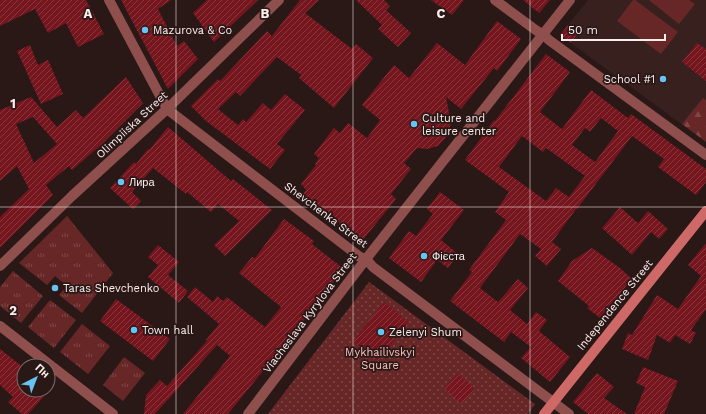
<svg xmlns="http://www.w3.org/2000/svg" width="706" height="414" viewBox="0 0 706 414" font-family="'Work Sans',sans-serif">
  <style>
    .built { fill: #38201f }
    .grass { fill: url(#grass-tufts) }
    .forest { fill: url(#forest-firs) }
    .park { fill: url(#park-dots) }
    .garden { fill: #682727 }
    .building { fill: url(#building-hatch); fill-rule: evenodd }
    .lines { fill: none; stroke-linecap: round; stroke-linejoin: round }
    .street { stroke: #8e4f4d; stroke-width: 10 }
    .secondary { stroke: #ce6967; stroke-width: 10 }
    .grid { fill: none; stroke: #fbeeed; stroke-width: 1; stroke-opacity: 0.55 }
    .poi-dot { fill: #69c3f1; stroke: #2a1817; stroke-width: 1.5 }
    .labels { text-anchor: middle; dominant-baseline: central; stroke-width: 3.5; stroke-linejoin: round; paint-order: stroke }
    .poi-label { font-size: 11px; fill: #fbeeed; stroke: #2a1817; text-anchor: start }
    .street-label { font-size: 11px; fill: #fbeeed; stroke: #2a1817 }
    .park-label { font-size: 11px; fill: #f7c0bc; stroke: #2a1817 }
    .grid-label { font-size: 13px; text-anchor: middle; font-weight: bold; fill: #fbeeed; stroke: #2a1817; stroke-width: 3.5; stroke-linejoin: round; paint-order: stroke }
  </style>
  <defs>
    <pattern id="grass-tufts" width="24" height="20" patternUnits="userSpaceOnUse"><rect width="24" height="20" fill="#682727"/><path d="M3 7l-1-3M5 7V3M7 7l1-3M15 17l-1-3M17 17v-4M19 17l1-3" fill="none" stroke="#7e4747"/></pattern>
    <pattern id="forest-firs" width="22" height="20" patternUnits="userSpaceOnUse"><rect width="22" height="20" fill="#682727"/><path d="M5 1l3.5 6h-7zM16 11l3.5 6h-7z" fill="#7e4747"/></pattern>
    <pattern id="park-dots" width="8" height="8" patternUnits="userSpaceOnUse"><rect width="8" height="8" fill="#682727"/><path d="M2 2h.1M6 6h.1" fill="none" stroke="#7e4747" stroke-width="1.8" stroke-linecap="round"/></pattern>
    <pattern id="building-hatch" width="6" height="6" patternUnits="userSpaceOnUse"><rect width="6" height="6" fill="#75151d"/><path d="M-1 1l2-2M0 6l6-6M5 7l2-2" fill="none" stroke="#8a373e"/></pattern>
  </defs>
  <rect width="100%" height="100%" fill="#2a1817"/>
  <!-- built -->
  <path class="built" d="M 588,0 L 706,0 L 706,142 L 560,35 Z"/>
  <!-- grass -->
  <path class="grass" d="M 67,216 L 113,273 L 82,313 L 59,295 L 67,286 L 55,276 L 47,285 L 19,263 Z
    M 13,271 L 43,296 L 21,323 L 0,306 L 0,287 Z
    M 50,300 L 76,320 L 54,348 L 28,327 Z
    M 82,324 L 110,346 L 88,374 L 60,352 Z
    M 124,357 L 145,373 L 123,401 L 103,385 Z"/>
  <!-- forest -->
  <path class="forest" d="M 703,98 L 706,100 L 706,142 L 682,124 Z"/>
  <!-- park -->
  <path class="park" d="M 369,282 L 535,404 L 528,414 L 268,414 Z"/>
  <!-- garden -->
  <path class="garden" d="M 633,0 L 635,0 L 678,32 L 661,54 L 617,21 Z
    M 649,0 L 689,0 L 695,4 L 679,24 Z"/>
  <!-- building -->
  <path class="building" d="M 0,0 L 86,0 L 104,34 L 78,47 L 66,23 L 48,33 L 35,9 L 0,26 Z
    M 121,0 L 171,0 L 158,9 L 177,46 L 184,41 L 198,59 L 168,89 Z
    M 207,0 L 258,0 L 214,42 L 193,13 Z
    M 300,0 L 319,0 L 305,13 L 352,49 L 356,44 L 373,58 L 334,108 L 299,78 L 301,75 L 277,57 L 240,96 L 236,92 L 218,109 L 238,125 L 243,119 L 246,122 L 263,103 L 271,110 L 285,94 L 305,110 L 277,144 L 285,150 L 270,169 L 206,121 L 191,106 L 218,79 L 220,81 L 267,31 L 272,36 Z
    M 356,0 L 384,0 L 390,6 L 386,10 L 411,33 L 398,47 L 378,29 L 382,25 Z
    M 431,0 L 464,0 L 452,15 Z
    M 523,0 L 550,0 L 539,13 Z
    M 497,21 L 521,39 L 497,71 L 494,68 L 461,109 L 446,97 L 451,123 L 447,136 L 438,146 L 427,149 L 417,148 L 404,163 L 411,169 L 391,194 L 396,199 L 362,241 L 303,194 L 306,190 L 301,184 L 316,165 L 315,164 L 319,158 L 314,154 L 334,128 L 340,133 L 348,123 L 367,138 L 380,120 L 362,105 L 394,65 L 409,78 L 437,43 L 465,65 Z
    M 568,25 L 578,33 L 571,43 L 560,35 Z
    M 697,43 L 706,49 L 706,81 L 682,62 Z
    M 30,45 L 38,65 L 48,60 L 63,94 L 41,104 L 17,51 Z
    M 546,54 L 570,72 L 540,112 L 562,129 L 591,90 L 628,118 L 631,114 L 706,169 L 706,182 L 696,195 L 658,167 L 664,159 L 632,136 L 577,209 L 576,209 L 552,242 L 561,249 L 547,266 L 535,256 L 541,249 L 520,234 L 480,288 L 498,302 L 518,279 L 528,288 L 510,310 L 527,324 L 536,312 L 547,320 L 539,331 L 570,357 L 550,382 L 521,358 L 531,347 L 511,332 L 504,342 L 450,301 L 472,272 L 469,270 L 506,220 L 495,212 L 509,192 L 465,160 L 494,120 L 495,121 ZM 601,118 L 618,131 L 595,162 L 572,145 L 585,128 L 590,132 ZM 522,136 L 543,152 L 546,148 L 585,176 L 569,197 L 556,188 L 546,201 L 499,167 Z
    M 126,77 L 143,103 L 101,145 L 72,170 L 69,166 L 46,185 L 53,195 L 0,248 L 0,217 L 29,189 L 17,166 L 0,181 L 0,110 L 31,97 L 57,127 L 76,110 L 83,118 ZM 33,117 L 57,144 L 34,163 L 16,124 Z
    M 168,127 L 231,181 L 233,179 L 272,210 L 225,256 L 214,245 L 239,221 L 218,204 L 211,212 L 187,192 L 186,194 L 153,168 L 132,192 L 141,201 L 133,209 L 110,188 L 134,162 L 136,164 L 148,149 L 149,150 Z
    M 440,192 L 464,210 L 441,240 L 458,254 L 448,268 L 437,260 L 421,282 L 389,258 L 409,231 L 416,236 L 433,214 L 427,209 Z
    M 620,207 L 638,223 L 648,211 L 668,229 L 659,239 L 651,232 L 632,255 L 602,228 Z
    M 284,219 L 314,241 L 312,244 L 344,269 L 288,340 L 228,414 L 183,414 L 230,356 L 217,345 L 155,414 L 144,414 L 146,395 L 160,380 L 167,386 L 207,341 L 206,340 L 219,324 L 187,297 L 195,287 L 213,302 L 217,296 L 223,301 L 227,297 L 265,327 L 281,307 L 239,273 L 252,257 L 255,258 Z
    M 706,243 L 706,309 L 691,330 L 696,333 L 690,344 L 675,335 L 670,343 L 657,335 L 648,360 L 622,349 L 628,333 L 632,335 L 657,295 L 678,309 L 701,276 L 688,265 Z
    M 158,245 L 179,262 L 168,275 L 188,291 L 179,303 L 148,277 L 158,265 L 148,257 Z
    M 592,248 L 620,268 L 632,279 L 600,318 L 587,308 L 589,306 L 558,281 L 572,261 Z
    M 116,299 L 170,339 L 153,361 L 100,321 Z
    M 384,302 L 409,322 L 378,361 L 353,341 Z
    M 0,349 L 24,368 L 24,390 L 50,390 L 28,414 L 22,414 L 8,402 L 13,397 L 0,385 Z
    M 643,367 L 678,381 L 664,414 L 634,414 L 645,387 L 636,383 Z
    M 458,373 L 475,389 L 461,404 L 444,388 Z
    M 597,373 L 614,387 L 604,398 L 627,414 L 588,414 L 573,402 Z"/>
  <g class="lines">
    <!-- street -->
    <path class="street" d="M 109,0 L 167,109 L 360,257 L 366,259 L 373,267 L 569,414
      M 495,0 L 537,31 L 543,34 L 549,40 L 706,155
      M 0,266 L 72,196 L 167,109 L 279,0
      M 0,326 L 113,414
      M 248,414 L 366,259 L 570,0"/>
    <!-- secondary -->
    <path class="secondary" d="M 544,414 L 706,211"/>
  </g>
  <!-- grid -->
  <path class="grid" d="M 176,0 L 176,414M 353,0 L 353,414M 530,0 L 530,414M 0,207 L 706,207"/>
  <!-- markers -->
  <g class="poi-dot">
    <circle cx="145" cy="30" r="4"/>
    <circle cx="663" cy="79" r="4"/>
    <circle cx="414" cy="124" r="4"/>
    <circle cx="121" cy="182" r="4"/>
    <circle cx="424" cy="256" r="4"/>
    <circle cx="55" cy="288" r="4"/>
    <circle cx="134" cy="330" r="4"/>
    <circle cx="381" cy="332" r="4"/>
  </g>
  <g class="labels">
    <!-- poi labels -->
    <g class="poi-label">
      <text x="153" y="30">Mazurova &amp; Co</text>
      <text x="655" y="79" text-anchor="end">School #1</text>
      <text x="422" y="118">Culture and<tspan x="422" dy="13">leisure center</tspan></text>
      <text x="129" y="182">Лира</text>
      <text x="432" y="256">Фієста</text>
      <text x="63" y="288">Taras Shevchenko</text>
      <text x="142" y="330">Town hall</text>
      <text x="389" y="332">Zelenyi Shum</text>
    </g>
    <!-- street labels -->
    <g class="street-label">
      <text transform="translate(132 125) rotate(-43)">Olimpiiska Street</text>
      <text transform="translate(326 215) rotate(37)">Shevchenka Street</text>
      <text transform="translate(615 305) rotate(-51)">Independence Street</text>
      <text transform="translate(310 313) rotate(-53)">Viacheslava Kyrylova Street</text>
    </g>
    <!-- park labels -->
    <g class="park-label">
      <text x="380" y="352">Mykhailivskyi<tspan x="380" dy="13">Square</tspan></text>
    </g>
  </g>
  <g class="grid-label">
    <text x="88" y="18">A</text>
    <text x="265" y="18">B</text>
    <text x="441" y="18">C</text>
    <text x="13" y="108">1</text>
    <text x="13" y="315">2</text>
  </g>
  <!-- north arrow -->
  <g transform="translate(36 378) rotate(42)"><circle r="19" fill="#2a1817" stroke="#7e6e6d"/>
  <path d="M0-3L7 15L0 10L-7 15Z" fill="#69c3f1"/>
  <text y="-6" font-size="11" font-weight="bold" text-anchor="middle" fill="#fbeeed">Пн</text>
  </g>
  <!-- scale -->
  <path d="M562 34v6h103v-6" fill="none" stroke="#fbeeed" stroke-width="2"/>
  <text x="568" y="34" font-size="12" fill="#fbeeed" stroke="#2a1817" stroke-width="3" paint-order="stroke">50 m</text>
</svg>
